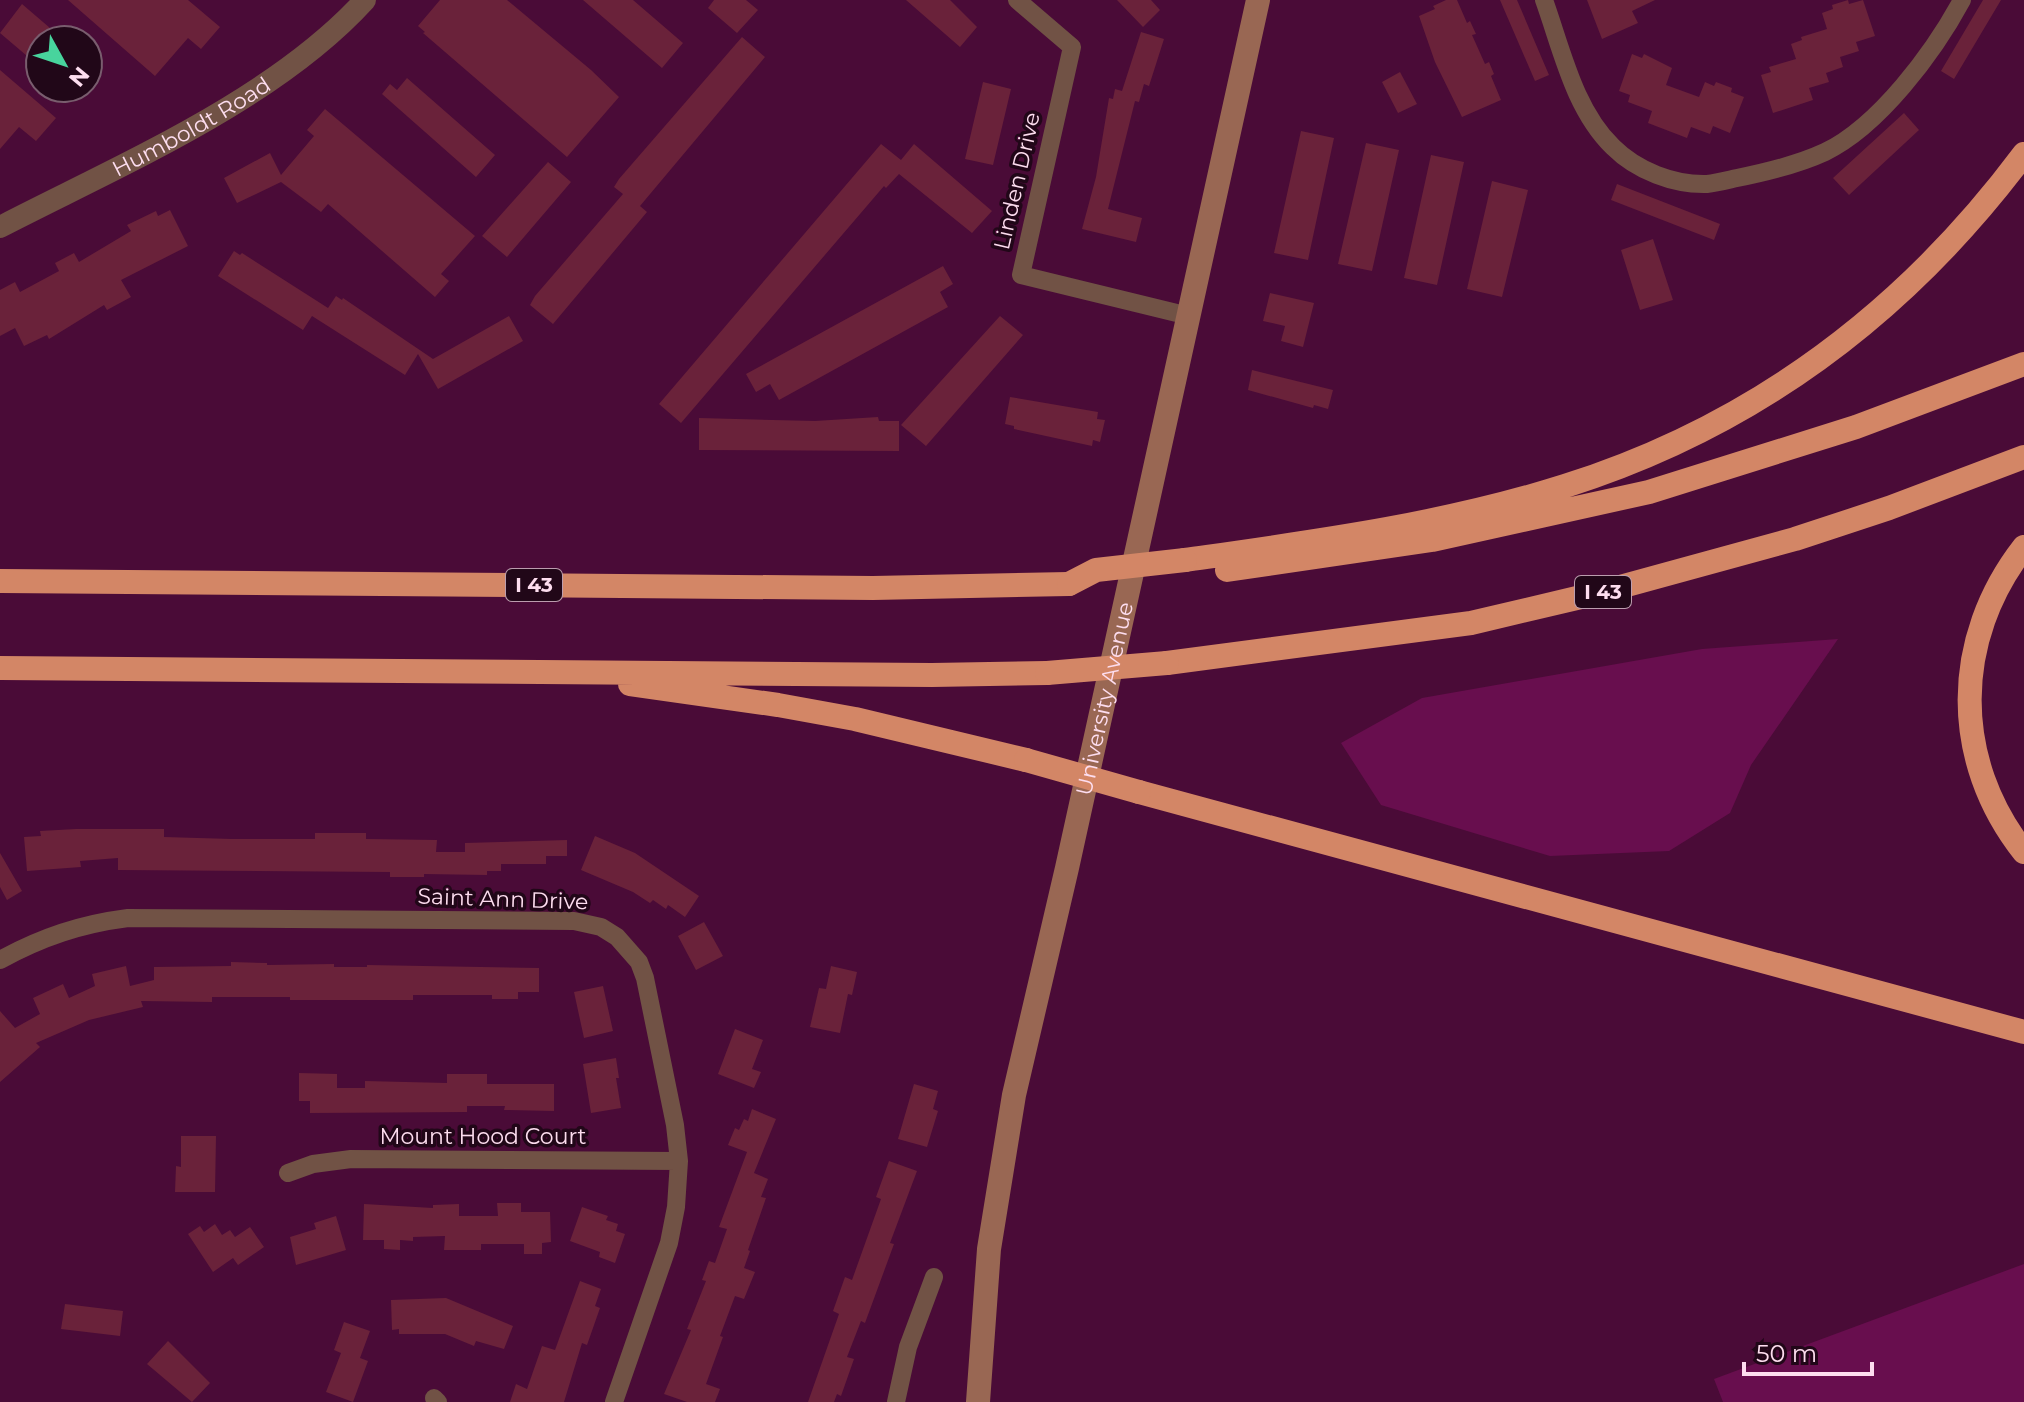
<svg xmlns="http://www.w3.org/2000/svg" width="2024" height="1402" viewBox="0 0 2024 1402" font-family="Montserrat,sans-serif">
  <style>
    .green { fill: #680e4e }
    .building { fill: #6a223a }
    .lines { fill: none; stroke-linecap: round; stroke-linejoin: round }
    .minor { stroke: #715245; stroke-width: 18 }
    .tertiary { stroke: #715245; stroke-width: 22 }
    .secondary { stroke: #996753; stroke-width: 24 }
    .motorway { stroke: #d38666; stroke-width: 24 }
    .motorway-bridge { stroke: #d38666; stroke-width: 24 }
    .labels { text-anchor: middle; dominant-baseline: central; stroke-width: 7; stroke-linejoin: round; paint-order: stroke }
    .shield { fill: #210718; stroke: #bb9dae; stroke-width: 2 }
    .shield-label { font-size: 20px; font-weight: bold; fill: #fdddef }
    .street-label { font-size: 22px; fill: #fdddef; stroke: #210718 }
  </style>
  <rect width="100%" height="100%" fill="#4a0b37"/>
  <!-- green -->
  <path class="green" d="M 1838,639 L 1751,765 L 1730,813 L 1669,851 L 1550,856 L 1381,805 L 1341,743 L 1422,698 L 1702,649 Z
    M 2024,1264 L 2024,1402 L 1723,1402 L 1714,1379 Z"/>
  <!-- building -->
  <path class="building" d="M 68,0 L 188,0 L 220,27 L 201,49 L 188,38 L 155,76 Z
    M 440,0 L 507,0 L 591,70 L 619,97 L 567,157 L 423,33 L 425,32 L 418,26 Z
    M 583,0 L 633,0 L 683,43 L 662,68 Z
    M 714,0 L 746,0 L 758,10 L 737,33 L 708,8 Z
    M 906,0 L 950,0 L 977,27 L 960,47 Z
    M 1117,0 L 1151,0 L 1160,10 L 1143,27 Z
    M 1446,0 L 1457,0 L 1467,23 L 1470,21 L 1476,34 L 1472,35 L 1485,64 L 1489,62 L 1494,74 L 1491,76 L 1501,100 L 1462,117 L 1435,62 L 1419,16 L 1435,9 L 1433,6 Z
    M 1500,0 L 1517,0 L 1549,75 L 1535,81 Z
    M 1587,0 L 1655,0 L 1632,11 L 1638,23 L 1602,39 Z
    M 1848,0 L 1849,4 L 1863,0 L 1875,36 L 1856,42 L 1859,51 L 1840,57 L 1843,67 L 1826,73 L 1829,82 L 1809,88 L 1813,100 L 1773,113 L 1761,75 L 1771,72 L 1769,67 L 1796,59 L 1791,44 L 1802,40 L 1801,37 L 1827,29 L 1822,13 L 1833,9 L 1832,5 Z
    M 1983,0 L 2001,0 L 1954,79 L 1941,71 Z
    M 22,4 L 64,40 L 40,40 L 40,67 L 0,33 Z
    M 1141,32 L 1164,39 L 1149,86 L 1144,84 L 1139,102 L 1135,101 L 1108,209 L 1142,218 L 1136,242 L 1082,229 L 1096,177 L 1109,98 L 1113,99 L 1115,89 L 1122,91 Z
    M 742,37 L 765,57 L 640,206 L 647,212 L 553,324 L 530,305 L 535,296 L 623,194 L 614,187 L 619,179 Z
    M 1632,54 L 1642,58 L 1644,54 L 1672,68 L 1666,85 L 1699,97 L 1705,82 L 1714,86 L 1716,82 L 1732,88 L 1731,92 L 1744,97 L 1730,133 L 1713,126 L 1710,134 L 1691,127 L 1687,138 L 1648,123 L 1652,111 L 1628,102 L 1630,95 L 1619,91 Z
    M 0,70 L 56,118 L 36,141 L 19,127 L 0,149 Z
    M 1400,72 L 1417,104 L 1398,113 L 1382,82 Z
    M 407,78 L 495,155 L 476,177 L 382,94 L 390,84 L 397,90 Z
    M 983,82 L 1011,89 L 993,165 L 965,159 Z
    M 325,109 L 475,236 L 441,274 L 449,281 L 435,297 L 328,204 L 321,212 L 281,182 L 237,203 L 224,178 L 270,153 L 281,175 L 314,136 L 307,130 Z
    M 1904,113 L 1919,130 L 1849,195 L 1833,178 Z
    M 1301,131 L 1334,138 L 1308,260 L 1274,253 Z
    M 1366,143 L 1399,150 L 1372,271 L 1338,264 Z
    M 881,144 L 901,160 L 914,144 L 992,211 L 972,233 L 899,174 L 886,188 L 884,186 L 681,423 L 659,404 Z
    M 1431,155 L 1464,162 L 1437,285 L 1404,278 Z
    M 548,162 L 571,182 L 507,257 L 482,236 Z
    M 1492,181 L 1528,190 L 1502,297 L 1467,289 Z
    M 1617,184 L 1720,224 L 1714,240 L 1611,200 Z
    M 170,210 L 188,246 L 121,280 L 131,297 L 107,310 L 104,305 L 49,339 L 47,335 L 24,346 L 15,328 L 0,336 L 0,290 L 15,282 L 20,292 L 59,271 L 55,263 L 74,253 L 79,262 L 131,231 L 127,225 L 156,211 L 158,216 Z
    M 1653,239 L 1673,300 L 1640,310 L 1621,250 Z
    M 234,251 L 240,255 L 242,253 L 328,308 L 336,296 L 342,300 L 343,298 L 433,359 L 509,316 L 523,341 L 438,389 L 418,354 L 405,375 L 312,316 L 303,330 L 218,276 Z
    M 943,266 L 953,284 L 940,292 L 948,307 L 779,400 L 770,384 L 756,392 L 746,374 Z
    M 1270,293 L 1314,303 L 1303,347 L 1281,341 L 1285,326 L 1263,321 Z
    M 1000,316 L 1023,335 L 926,446 L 901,425 Z
    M 1252,370 L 1333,390 L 1328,409 L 1314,405 L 1313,408 L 1248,390 Z
    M 1010,397 L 1098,412 L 1097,419 L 1105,420 L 1100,442 L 1093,440 L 1092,446 L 1014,429 L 1014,426 L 1005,424 Z
    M 878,417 L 879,421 L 899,421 L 899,451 L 699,450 L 699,418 L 815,421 Z
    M 76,829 L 164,829 L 164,837 L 232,839 L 315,839 L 315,833 L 366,833 L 366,839 L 437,840 L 436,852 L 465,852 L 465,843 L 567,840 L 567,856 L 546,856 L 546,864 L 501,864 L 501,871 L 487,871 L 487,875 L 424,874 L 424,877 L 390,877 L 390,872 L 118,870 L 118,858 L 80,861 L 81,867 L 27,871 L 24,837 L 41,836 L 40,831 Z
    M 595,836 L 635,853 L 699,896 L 685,917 L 668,905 L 666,909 L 653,900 L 650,903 L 633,892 L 581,870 Z
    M 0,853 L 22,891 L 7,900 L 0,887 Z
    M 704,922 L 723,956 L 696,970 L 678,936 Z
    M 231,962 L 267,963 L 267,965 L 334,964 L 334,967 L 367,967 L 367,965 L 539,968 L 539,992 L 518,992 L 518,999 L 492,999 L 492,995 L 413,995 L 413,1000 L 290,1000 L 290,997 L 212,997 L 212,1002 L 141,1001 L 143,1007 L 89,1020 L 36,1043 L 40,1047 L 0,1082 L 0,1011 L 15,1028 L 40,1014 L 33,998 L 63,984 L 69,998 L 95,986 L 92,974 L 126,966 L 130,986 L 154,980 L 154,967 L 231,966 Z
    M 831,966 L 857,972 L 852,995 L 848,994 L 840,1033 L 810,1027 L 819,988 L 826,989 Z
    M 603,986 L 613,1031 L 584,1038 L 574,992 Z
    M 735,1029 L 763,1040 L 752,1069 L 761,1072 L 754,1088 L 718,1074 Z
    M 616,1058 L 619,1078 L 616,1078 L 621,1108 L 591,1113 L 583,1064 Z
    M 299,1073 L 337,1074 L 337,1088 L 365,1088 L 365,1081 L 447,1083 L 447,1074 L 487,1074 L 487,1084 L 554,1084 L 554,1111 L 504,1110 L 505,1106 L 467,1106 L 467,1112 L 310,1113 L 310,1101 L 299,1101 Z
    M 914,1084 L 938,1091 L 933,1109 L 938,1111 L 927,1147 L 898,1139 Z
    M 752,1109 L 776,1119 L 754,1173 L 768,1179 L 761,1197 L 766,1198 L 748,1250 L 750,1251 L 744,1268 L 755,1272 L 744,1299 L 735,1296 L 720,1336 L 723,1337 L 706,1384 L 720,1389 L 715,1402 L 687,1402 L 664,1394 L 691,1330 L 687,1329 L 706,1281 L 702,1280 L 709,1261 L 715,1263 L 727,1229 L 719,1227 L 747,1152 L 728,1145 L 735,1128 L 739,1130 L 744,1119 L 748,1121 Z
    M 181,1136 L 216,1136 L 215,1192 L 175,1192 L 176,1166 L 181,1167 Z
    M 889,1161 L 917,1171 L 890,1243 L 894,1244 L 865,1323 L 861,1321 L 847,1357 L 854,1359 L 841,1396 L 837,1394 L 834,1402 L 808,1402 L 839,1314 L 833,1311 L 845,1277 L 852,1280 L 881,1199 L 876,1197 Z
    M 497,1203 L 521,1203 L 521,1212 L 550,1212 L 551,1242 L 542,1243 L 542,1254 L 524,1254 L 524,1244 L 481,1244 L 481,1250 L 444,1250 L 445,1236 L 413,1237 L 413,1241 L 400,1240 L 400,1250 L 384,1249 L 384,1240 L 363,1240 L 364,1204 L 433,1208 L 433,1205 L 459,1204 L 459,1216 L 498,1216 Z
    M 582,1207 L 608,1216 L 606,1220 L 618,1224 L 616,1231 L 625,1234 L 615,1263 L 599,1257 L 600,1252 L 570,1241 Z
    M 336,1216 L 346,1250 L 296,1265 L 290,1237 L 316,1229 L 314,1223 Z
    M 215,1224 L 222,1235 L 230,1230 L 235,1237 L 250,1227 L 264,1247 L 238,1265 L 233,1258 L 213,1272 L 188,1234 L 200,1226 L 204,1232 Z
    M 580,1281 L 601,1289 L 595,1306 L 600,1308 L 587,1345 L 582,1343 L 564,1402 L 510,1402 L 516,1384 L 527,1389 L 542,1346 L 555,1350 Z
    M 446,1298 L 513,1326 L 504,1349 L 476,1341 L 474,1346 L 445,1334 L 399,1334 L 399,1329 L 392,1330 L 391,1300 Z
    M 65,1304 L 123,1311 L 120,1336 L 61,1329 Z
    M 344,1322 L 370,1331 L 360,1358 L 368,1361 L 353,1402 L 326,1392 L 341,1353 L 334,1350 Z
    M 168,1341 L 210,1383 L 192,1402 L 147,1364 Z"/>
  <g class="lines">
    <!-- minor -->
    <path class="minor" d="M 1017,0 L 1072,47 L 1021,275 L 1189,316
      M 1544,0 C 1562,50 1574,109 1613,147 C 1637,171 1674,185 1707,184 C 1717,183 1728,180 1737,178 C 1767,172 1797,165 1825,152 C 1879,126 1934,52 1962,0
      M 0,960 C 42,937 81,924 128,918 L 574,921 L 601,927 L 617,937 L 639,962 L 645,978 L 675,1125 L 679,1161 L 676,1207 L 669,1243 L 614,1402
      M 288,1173 L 313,1164 L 351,1159 L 679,1161
      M 434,1398 L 438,1402
      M 896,1402 L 908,1347 L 934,1277"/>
    <!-- tertiary -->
    <path class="tertiary" id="s1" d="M 0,227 C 120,165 274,100 365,0"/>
    <!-- secondary -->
    <path class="secondary" id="s2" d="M 978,1402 L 989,1249 L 1014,1095 L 1067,868 L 1258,0"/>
    <!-- motorway -->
    <path class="motorway" d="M 2024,547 C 1952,639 1951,760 2024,852
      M 1185,560 C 1312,542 1442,525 1565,486 C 1755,426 1906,312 2024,154
      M 1227,570 L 1432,540 L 1649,492 L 1856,427 L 2024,364
      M 0,581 L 873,588 L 1069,584
      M 1167,663 L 1471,623 L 1598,593 L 1795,539 L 1889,508 L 2024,457
      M 0,668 L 932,675 L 1047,673
      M 630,684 L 778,705 L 855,719 L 1026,760
      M 1139,792 L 2024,1032"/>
    <!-- motorway-bridge -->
    <path class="motorway-bridge" d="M 1069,584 L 1096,570 L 1185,560
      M 1047,673 L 1167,663
      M 1026,760 L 1139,792"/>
  </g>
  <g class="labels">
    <!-- shield labels -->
    <g class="shield">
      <rect x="506" y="569" width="56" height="32" rx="6"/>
      <rect x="1575" y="576" width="56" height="32" rx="6"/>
    </g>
    <g class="shield-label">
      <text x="534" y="585">I 43</text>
      <text x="1603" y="592">I 43</text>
    </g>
    <!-- street labels -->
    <g class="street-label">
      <text stroke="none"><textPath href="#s1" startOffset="216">Humboldt Road</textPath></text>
      <text transform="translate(1017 181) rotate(-77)">Linden Drive</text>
      <text stroke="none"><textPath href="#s2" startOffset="716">University Avenue</textPath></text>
      <text transform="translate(503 899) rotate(2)">Saint Ann Drive</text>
      <text x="483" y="1136">Mount Hood Court</text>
    </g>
  </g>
  <!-- north arrow -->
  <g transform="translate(64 64) rotate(130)"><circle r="38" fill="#210718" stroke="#795d6e" stroke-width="2"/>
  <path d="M0-6L14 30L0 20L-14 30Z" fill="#48d49d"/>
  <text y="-12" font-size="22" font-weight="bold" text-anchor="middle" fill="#fdddef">N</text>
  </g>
  <!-- scale -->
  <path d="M1744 1362v12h128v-12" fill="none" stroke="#fdddef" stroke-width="4"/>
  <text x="1756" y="1362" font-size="24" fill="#fdddef" stroke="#210718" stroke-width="6" paint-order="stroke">50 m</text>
</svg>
